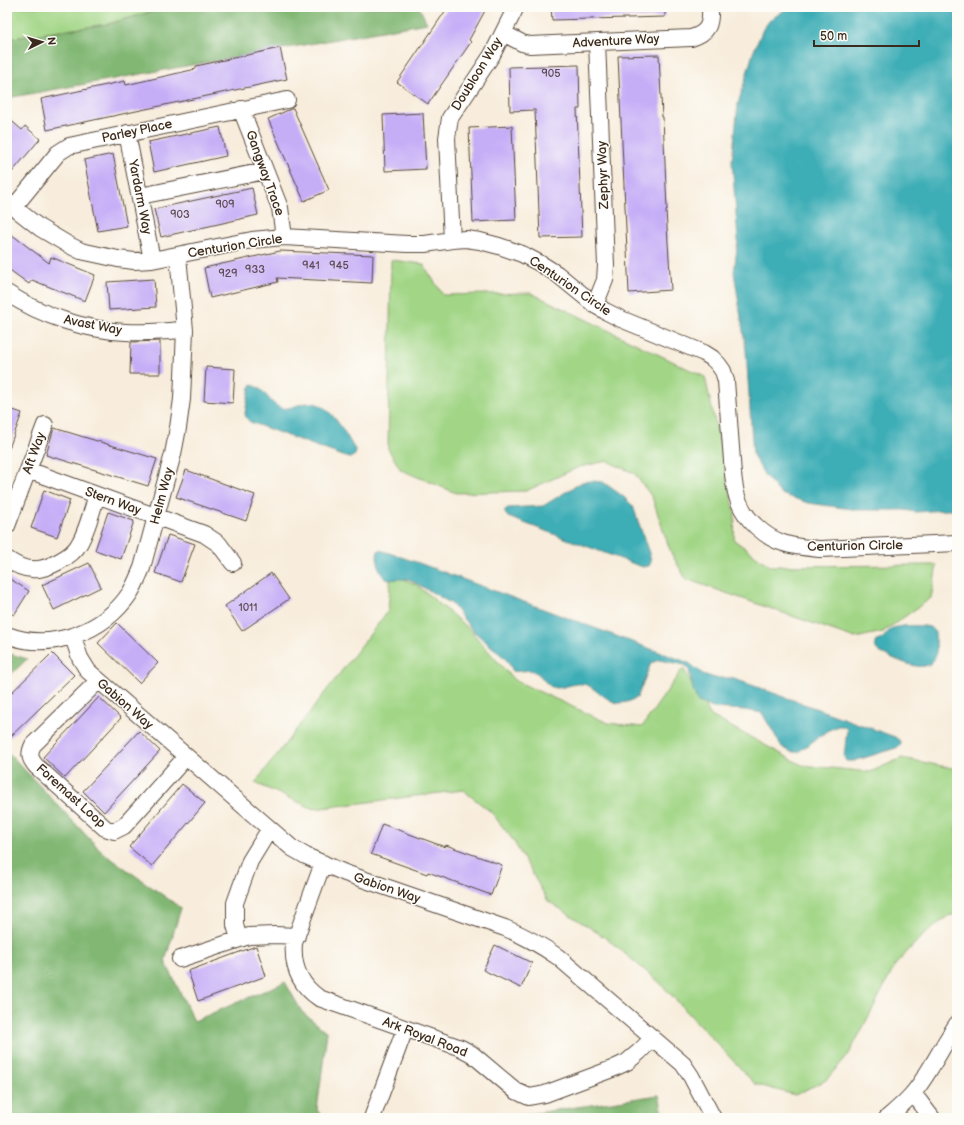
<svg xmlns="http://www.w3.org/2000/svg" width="964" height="1125" viewBox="0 0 964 1125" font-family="'Balsamiq Sans',sans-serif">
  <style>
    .green { fill: #a2d686; stroke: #6e8052 }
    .forest { fill: #81b773; stroke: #5e7048 }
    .water { fill: #3cadb6; stroke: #3c6c6a }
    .building { fill: #c6aef7 }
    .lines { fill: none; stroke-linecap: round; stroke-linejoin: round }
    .minor-casing { stroke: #57473a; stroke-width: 18 }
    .minor { stroke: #fff; stroke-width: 16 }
    .labels { text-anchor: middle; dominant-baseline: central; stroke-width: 3; stroke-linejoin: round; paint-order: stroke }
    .number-label { font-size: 11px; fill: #5e4b54 }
    .street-label { font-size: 13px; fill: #3b2a1e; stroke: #fdfcf7 }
  </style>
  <rect width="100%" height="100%" fill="#fdfcf7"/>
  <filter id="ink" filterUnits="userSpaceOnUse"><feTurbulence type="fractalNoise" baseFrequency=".025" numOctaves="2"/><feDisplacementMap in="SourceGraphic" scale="8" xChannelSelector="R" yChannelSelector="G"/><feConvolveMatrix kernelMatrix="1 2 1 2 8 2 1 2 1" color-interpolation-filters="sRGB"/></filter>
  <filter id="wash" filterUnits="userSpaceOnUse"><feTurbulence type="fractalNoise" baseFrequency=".012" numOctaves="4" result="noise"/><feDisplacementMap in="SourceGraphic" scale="16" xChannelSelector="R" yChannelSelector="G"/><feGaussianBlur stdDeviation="0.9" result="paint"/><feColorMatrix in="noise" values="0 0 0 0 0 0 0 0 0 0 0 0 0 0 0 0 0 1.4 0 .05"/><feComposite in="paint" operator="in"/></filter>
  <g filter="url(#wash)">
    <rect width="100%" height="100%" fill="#f8eddc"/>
    <!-- green -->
    <path class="green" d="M 7,7 L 168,7 L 108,24 L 7,39 Z
      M 391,260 L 423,264 L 443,295 L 531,293 L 705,377 L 735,513 L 734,540 L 770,566 L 937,565 L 931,598 L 883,632 L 855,638 L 686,579 L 671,553 L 652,497 L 634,473 L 607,461 L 579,467 L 526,491 L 456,493 L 401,470 L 388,449 Z
      M 391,573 L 417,585 L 469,629 L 514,680 L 608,723 L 642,727 L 683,668 L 711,716 L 802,765 L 870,772 L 902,758 L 957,769 L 957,913 L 947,917 L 920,938 L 896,964 L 849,1054 L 826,1080 L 795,1095 L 755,1084 L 659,982 L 606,938 L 548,901 L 513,840 L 491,812 L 463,790 L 314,809 L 255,783 L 388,611 Z"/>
    <!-- forest -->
    <path class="forest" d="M 168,7 L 419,7 L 427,23 L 7,98 L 7,39 L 108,24 Z
      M 7,653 L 27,659 L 7,678 Z
      M 7,751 L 102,852 L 181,908 L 165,961 L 194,1021 L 285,982 L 302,1012 L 327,1032 L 317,1110 L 324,1118 L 7,1118 Z
      M 659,1095 L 664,1118 L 501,1118 L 502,1118 Z"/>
    <!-- water -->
    <path class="water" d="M 789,7 L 957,7 L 957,510 L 945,510 L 916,512 L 905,510 L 859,510 L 808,503 L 781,494 L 765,476 L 753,455 L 746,350 L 734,272 L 738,240 L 732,161 L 738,104 L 753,53 L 763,29 L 770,20 Z
      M 252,385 C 265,388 269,404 281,408 C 289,410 300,403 308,403 C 330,400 346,436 356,451 L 355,455 L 350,458 L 343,456 L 250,422 L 246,418 L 245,413 L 250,387 Z
      M 592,481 L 603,482 L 624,497 L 633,506 L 649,553 L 651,562 L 649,566 L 643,567 L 637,565 L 508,517 L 505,513 L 505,510 L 508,508 L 543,506 L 582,482 Z
      M 380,550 L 419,563 L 689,663 L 703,674 L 715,678 L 731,678 L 743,682 L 895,737 L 900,741 L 901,745 L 896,748 L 854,761 L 846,761 L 844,757 L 847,729 L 843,726 L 838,726 L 829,730 L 798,752 L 791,752 L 782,747 L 762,713 L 745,710 L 713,708 L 698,702 L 693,690 L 689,670 L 685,665 L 659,660 L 651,663 L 637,698 C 616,708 613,702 595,690 C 593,689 590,686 587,685 C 577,681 566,688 556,688 C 546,687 543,676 535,672 C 528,668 520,673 513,671 L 506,659 L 472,630 L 452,604 L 409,579 L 398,579 L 388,580 L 384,577 L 379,568 L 377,557 L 378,551 Z
      M 903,626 C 909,626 928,624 933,629 C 936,632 935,637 936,641 C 937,650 937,663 925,666 C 914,669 891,657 881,653 L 876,649 L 875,642 C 878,640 881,640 884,637 C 892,628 889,628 903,626 Z"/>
    <g id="blocks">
      <!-- building -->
      <path class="building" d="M 448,7 L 487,7 L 469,40 L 471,42 L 428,104 L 397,82 Z
        M 551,7 L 665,7 L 665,17 L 552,20 Z
        M 280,48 L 287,79 L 47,130 L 41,99 L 125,81 L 126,85 L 196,69 L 196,66 Z
        M 659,55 L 662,117 L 663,117 L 667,210 L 666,211 L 671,290 L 629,293 L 618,56 Z
        M 579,65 L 580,109 L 577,109 L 582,237 L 540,238 L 535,110 L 510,111 L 509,67 Z
        M 293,108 L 329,190 L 304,201 L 268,119 Z
        M 423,113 L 426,169 L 385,171 L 383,115 Z
        M 7,117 L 22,130 L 25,126 L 40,139 L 7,178 Z
        M 512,126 L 516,220 L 473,222 L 469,128 Z
        M 220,127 L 226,156 L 154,172 L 148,142 Z
        M 113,154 L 127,226 L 98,231 L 84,160 Z
        M 252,188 L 258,215 L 161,237 L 154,209 Z
        M 7,231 L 49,263 L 51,257 L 95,275 L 85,301 L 32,280 L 29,284 L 7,268 Z
        M 280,251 L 373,255 L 372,283 L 277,278 L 278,282 L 210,298 L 204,268 Z
        M 154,279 L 156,307 L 109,310 L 107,282 Z
        M 160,341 L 160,374 L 130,374 L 131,342 Z
        M 206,367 L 235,369 L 233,403 L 204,401 Z
        M 7,408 L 22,413 L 8,451 L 7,451 Z
        M 54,428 L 157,459 L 148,486 L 46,455 Z
        M 186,470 L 255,495 L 246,521 L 176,497 Z
        M 44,490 L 70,500 L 57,537 L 31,528 Z
        M 108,512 L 134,521 L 121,559 L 95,550 Z
        M 168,535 L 195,544 L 181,582 L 155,573 Z
        M 89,563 L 101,587 L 54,610 L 42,585 Z
        M 271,573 L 289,599 L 242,631 L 225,606 Z
        M 7,577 L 29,591 L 14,615 L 7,611 Z
        M 117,623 L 158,663 L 139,683 L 98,643 Z
        M 52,653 L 74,675 L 7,740 L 7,697 Z
        M 99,697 L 121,718 L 65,778 L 43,757 Z
        M 139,731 L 160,751 L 104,812 L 83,791 Z
        M 182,784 L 205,803 L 152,866 L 129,847 Z
        M 382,824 L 445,847 L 446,845 L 502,865 L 491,895 L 428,872 L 427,874 L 371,854 Z
        M 495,945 L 532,963 L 521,988 L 483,970 Z
        M 256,946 L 266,976 L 198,1001 L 188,971 Z"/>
    </g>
  </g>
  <g filter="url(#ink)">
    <use href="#blocks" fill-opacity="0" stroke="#57473a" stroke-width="1"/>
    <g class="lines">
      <!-- minor casing -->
      <g class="minor-casing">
        <path id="minor" d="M 503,33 L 522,43 L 530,45 L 691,38 C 708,33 711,25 710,7
          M 241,109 L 280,208 L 284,237
          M 127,133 L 152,260
          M 140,196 L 265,171
          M 7,202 L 40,228 L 67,244 L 81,251 L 118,259 L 134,261 L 152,260 L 252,240 L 284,237 L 407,244 L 425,244 L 452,240 L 466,239 L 480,241 L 499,246 L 522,254 L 541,264 L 557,274 L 595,305 L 605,311 L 621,319 L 704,353 L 712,358 L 718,364 L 723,371 L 726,381 L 733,474 C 734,483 735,493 739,502 C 746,520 765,537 783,543 C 795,547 808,548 820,549 L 957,543
          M 14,207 L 58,153 L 69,146 L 287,100
          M 452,240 L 447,138 L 450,118 L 492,55 L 516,7
          M 7,293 C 42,316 85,330 126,332 C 146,333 165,331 185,330
          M 595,305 L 605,280 L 606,265 L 597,42
          M 28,470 L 204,534 L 219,544 L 233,563
          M 7,526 L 45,425
          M 7,559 C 14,564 23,569 32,569 C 46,571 73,556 79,544 C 87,531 92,510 97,495
          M 7,635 C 51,652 104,632 130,593 C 135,585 138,577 142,568 L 173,454 L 178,428 L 182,399 L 185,330 L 178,256
          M 73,637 L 80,658 L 88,671 L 292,848 L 306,856 L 345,873 L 505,928 C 525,936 541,945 558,957 L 683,1064 L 691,1076 L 713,1118
          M 98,681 L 33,745 C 29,753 29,758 36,766 L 105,828 L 114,831 L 124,826 L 186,757
          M 323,863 L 294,943 C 292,966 300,985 319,998 L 461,1048 L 472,1054 L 516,1091 L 529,1097 L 545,1094 L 612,1069 L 627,1062 L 639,1052 L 653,1038
          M 239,939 L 235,925 L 235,903 L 250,861 L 269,830
          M 180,959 L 249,936 L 275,935 L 297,936
          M 913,1093 L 932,1118
          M 372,1118 L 405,1029
          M 887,1118 C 896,1110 906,1102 914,1092 C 931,1071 942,1046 957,1024"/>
      </g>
      <!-- minor -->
      <use href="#minor" class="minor"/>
    </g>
  </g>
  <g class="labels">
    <!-- number labels -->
    <g class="number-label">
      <text x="551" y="73">905</text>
      <text x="225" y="204">909</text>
      <text x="180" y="214">903</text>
      <text x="311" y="265">941</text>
      <text x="339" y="265">945</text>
      <text x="255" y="269">933</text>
      <text x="228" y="273">929</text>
      <text x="248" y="607">1011</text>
    </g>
    <!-- street labels -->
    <g class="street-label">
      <text transform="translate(616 41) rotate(-3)">Adventure Way</text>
      <text transform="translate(477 74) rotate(-58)">Doubloon Way</text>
      <text transform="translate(137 131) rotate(-12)">Parley Place</text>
      <text transform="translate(265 173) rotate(70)">Gangway Trace</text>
      <text transform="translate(603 175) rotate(-92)">Zephyr Way</text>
      <text transform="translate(140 197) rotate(79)">Yardarm Way</text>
      <text transform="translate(235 246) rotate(-9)">Centurion Circle</text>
      <text transform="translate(570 286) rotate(34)">Centurion Circle</text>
      <text transform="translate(93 325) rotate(11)">Avast Way</text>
      <text transform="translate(34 453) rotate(-70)">Aft Way</text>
      <text transform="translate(162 496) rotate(-75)">Helm Way</text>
      <text transform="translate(113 501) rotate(20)">Stern Way</text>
      <text transform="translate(855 546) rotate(-1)">Centurion Circle</text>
      <text transform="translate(125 704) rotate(41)">Gabion Way</text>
      <text transform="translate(71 796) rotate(42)">Foremast Loop</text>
      <text transform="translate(387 888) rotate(19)">Gabion Way</text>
      <text transform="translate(425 1037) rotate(21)">Ark Royal Road</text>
    </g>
  </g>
  <!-- margin -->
  <rect width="964" height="1125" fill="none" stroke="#fdfcf7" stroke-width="24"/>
  <!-- north arrow -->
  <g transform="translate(42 42) rotate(85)" stroke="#fdfcf7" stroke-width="3" paint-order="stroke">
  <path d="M0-3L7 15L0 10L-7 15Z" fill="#3b2a1e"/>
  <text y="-6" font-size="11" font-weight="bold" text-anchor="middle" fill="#3b2a1e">N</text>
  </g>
  <!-- scale -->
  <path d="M814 40v6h105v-6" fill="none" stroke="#3b2a1e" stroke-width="2"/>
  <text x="820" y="40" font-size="12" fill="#3b2a1e" stroke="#fdfcf7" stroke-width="3" paint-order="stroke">50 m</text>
</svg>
